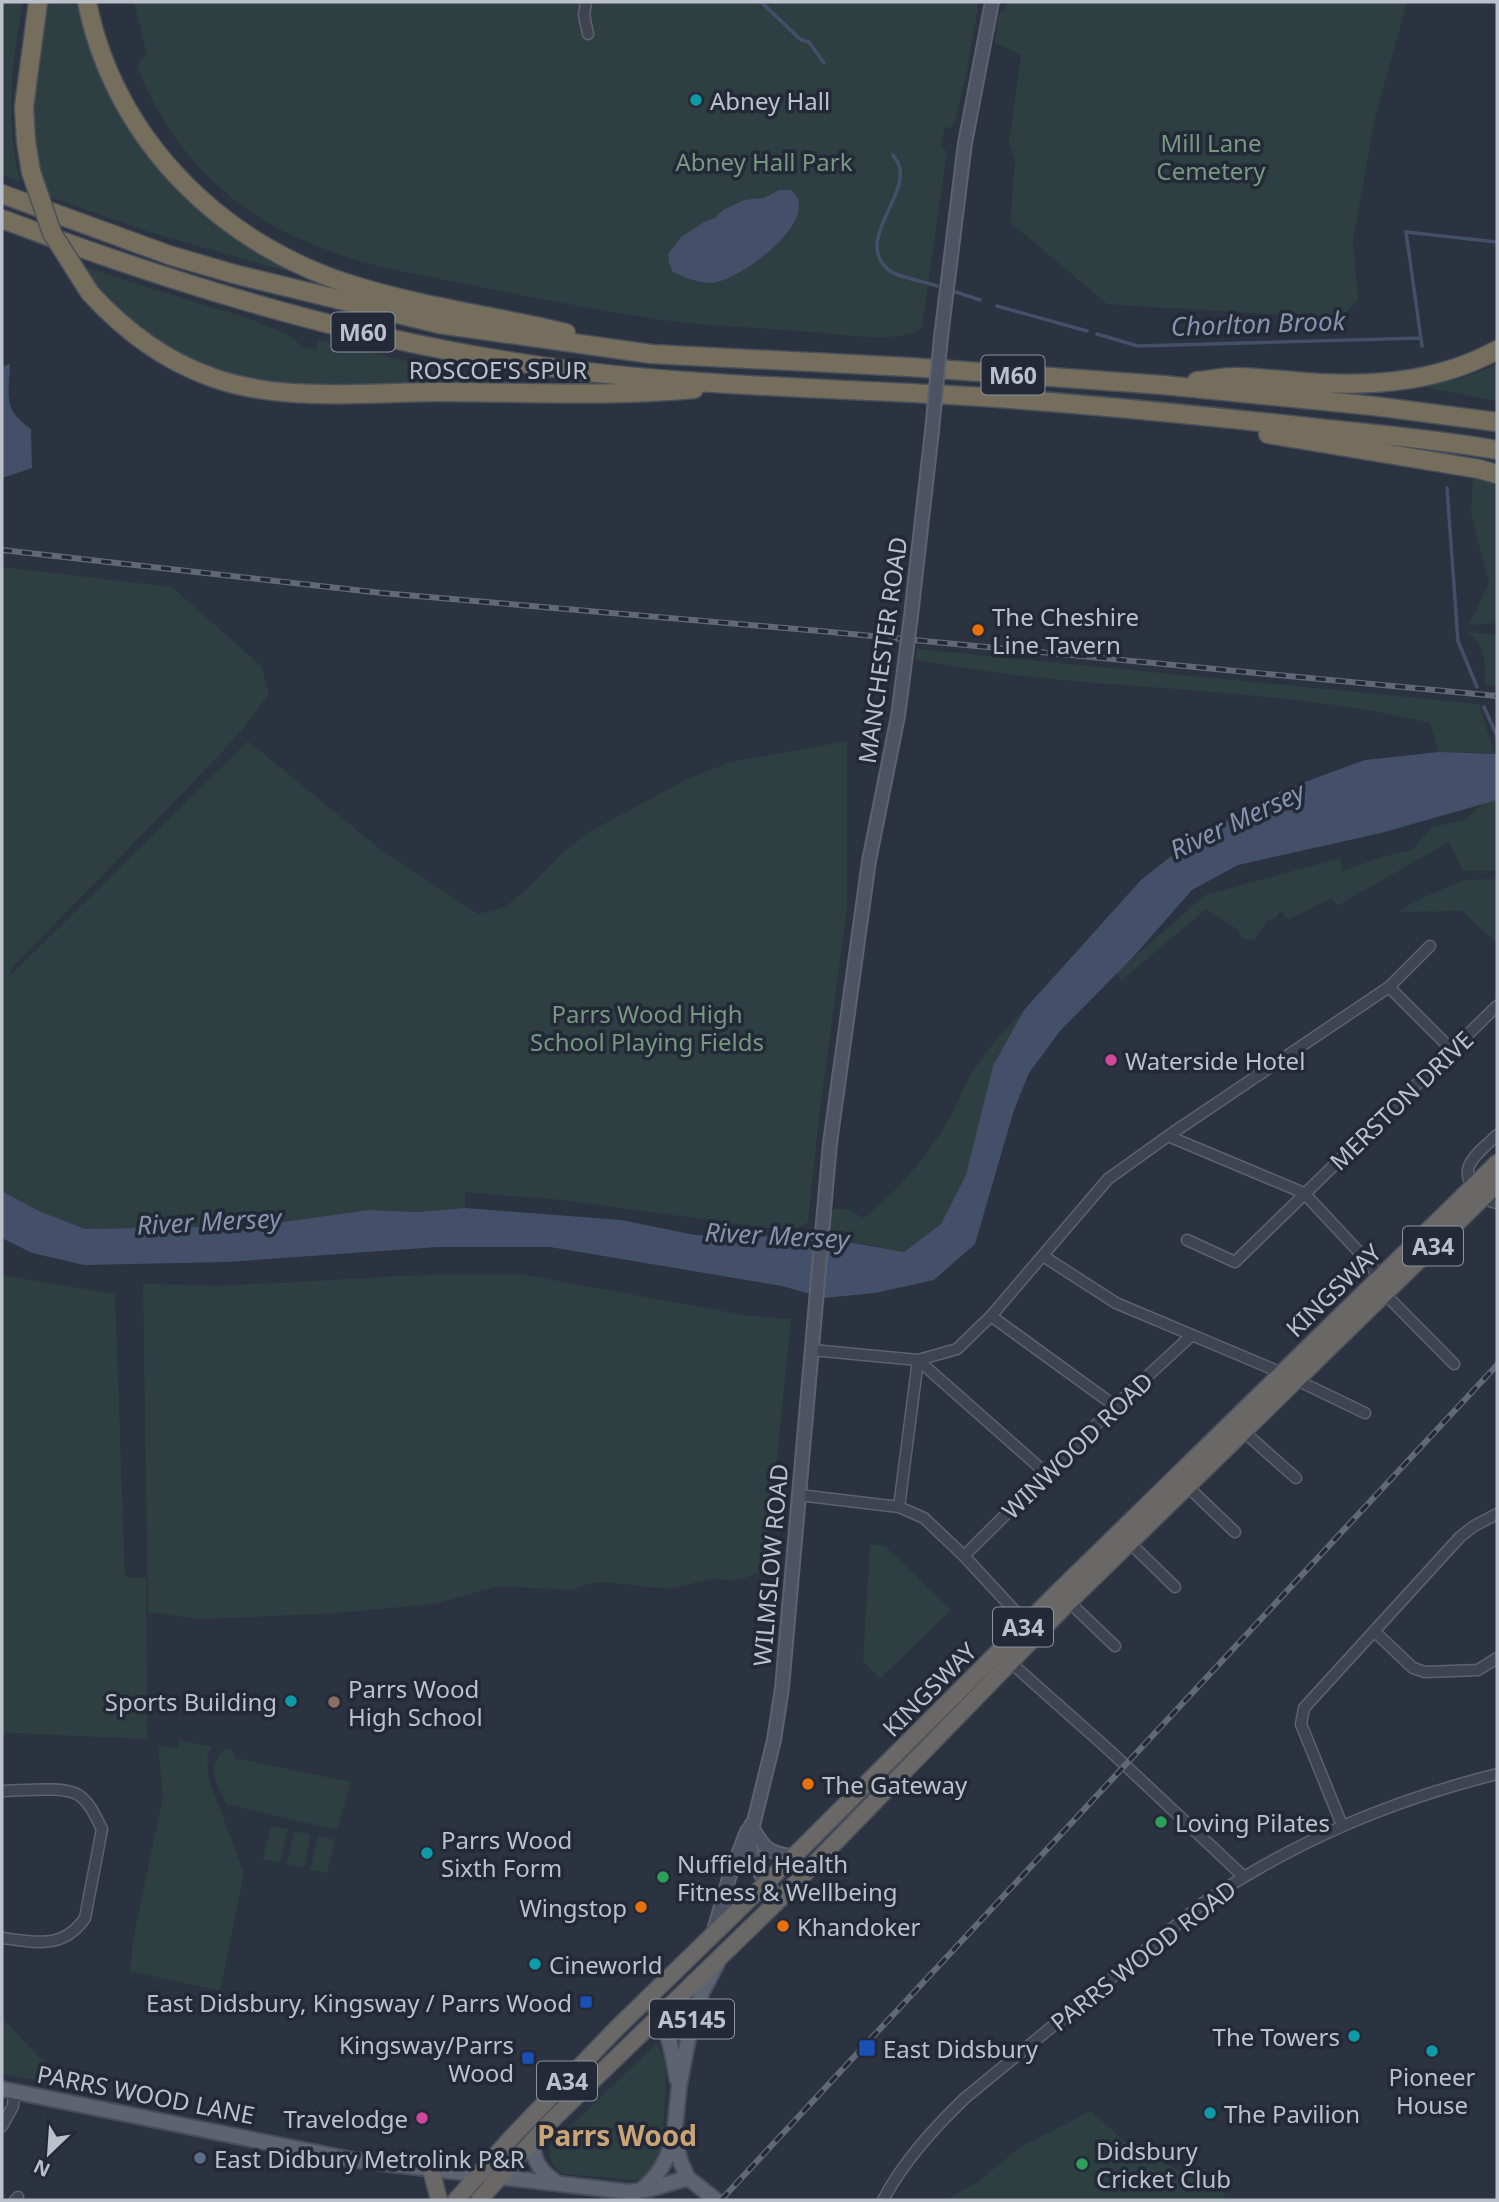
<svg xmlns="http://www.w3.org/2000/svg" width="1499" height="2202" viewBox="0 0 1499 2202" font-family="'Noto Sans',sans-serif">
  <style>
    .green { fill: #2e3f42 }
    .water { fill: #445069 }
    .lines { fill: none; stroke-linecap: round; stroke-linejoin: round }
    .stream { stroke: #445069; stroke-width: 3.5 }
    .minor-casing { stroke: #5d626e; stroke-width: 13 }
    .secondary-casing { stroke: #5d626e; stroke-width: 16 }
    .primary-casing { stroke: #484d5a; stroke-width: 18 }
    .trunk-casing { stroke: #494f5b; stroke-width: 19 }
    .motorway-casing { stroke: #494f5b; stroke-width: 21 }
    .minor { stroke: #3f4450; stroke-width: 10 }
    .secondary { stroke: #4d5363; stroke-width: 12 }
    .primary { stroke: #5d6370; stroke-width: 14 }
    .trunk { stroke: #696866; stroke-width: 16 }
    .motorway { stroke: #756e5d; stroke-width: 18 }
    .rail-casing { stroke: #616877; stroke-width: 6 }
    .rail { stroke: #232936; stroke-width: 3.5; stroke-dasharray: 10; stroke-linecap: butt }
    .secondary-bridge-casing { stroke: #5d626e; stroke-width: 16; stroke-linecap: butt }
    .motorway-bridge-casing { stroke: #494f5b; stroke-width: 21; stroke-linecap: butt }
    .secondary-bridge { stroke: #4d5363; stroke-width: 12 }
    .motorway-bridge { stroke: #756e5d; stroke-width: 18 }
    .culture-dot { fill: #0f9aa8; stroke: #232936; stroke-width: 2.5 }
    .food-dot { fill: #e8710a; stroke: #232936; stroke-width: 2.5 }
    .hotel-dot { fill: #d1479c; stroke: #232936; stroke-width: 2.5 }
    .education-dot { fill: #8d6e63; stroke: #232936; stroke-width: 2.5 }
    .leisure-dot { fill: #2e9e5b; stroke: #232936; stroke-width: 2.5 }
    .transit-dot { fill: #1a4fb4; stroke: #232936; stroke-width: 2.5 }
    .service-dot { fill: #5c6f8a; stroke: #232936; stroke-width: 2.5 }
    .labels { text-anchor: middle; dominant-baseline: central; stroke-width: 7; stroke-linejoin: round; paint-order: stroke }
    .shield { fill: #232936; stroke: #8e939e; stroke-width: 2 }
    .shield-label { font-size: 23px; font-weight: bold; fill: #bcc0ca }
    .poi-label { font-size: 24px; fill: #bcc0ca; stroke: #232936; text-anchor: start }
    .park-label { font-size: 24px; fill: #769881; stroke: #232936 }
    .street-label { font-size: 24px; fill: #bcc0ca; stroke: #232936 }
    .water-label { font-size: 26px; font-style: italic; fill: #8693ae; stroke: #232936 }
    .quarter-label { font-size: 28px; font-weight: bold; fill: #caa477; stroke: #232936 }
  </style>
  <rect width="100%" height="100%" fill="#2b3240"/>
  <!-- green -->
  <path class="green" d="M 2,2 L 23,2 C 11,68 5,116 20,182 L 2,175 Z
    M 46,2 L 80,2 L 86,28 L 192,202 L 234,236 L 273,260 L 317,280 L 149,232 L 45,195 L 34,142 L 32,112 Z
    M 134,2 L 979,2 L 966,75 L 955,122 L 952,127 L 945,128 L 940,145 L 947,152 L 922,327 C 905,345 838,334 814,332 C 761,327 708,327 656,319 C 575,307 496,290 416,274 C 397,270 378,267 359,261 C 333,253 306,242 281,230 C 215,196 163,135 137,66 L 143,57 L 147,55 Z
    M 1007,2 L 1407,2 L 1375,118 L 1353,240 L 1358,300 L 1344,314 L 1316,317 L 1107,304 L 1010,222 L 1015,160 L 1009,142 L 1021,55 L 995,43 L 998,14 L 1006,9 Z
    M 80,266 L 253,320 L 289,335 L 304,348 L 316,349 L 318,340 L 414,363 L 515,382 C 480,383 444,383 408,385 C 326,388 226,393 154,342 C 125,321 101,295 80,266 Z
    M 1497,364 L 1497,401 L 1419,386 C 1447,382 1472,377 1497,364 Z
    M 1473,476 L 1497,483 L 1497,623 L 1469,625 L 1489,583 L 1471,514 Z
    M 2,567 L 172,587 L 261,666 L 269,694 L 240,732 L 210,765 L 10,970 L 12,974 L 248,741 L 380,849 L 478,914 L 505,907 L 525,891 L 560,855 L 589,832 L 689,778 L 731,762 L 847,741 L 847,908 L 819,1118 L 808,1222 L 800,1227 L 784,1230 L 561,1200 L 465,1192 L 465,1208 L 417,1212 L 369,1210 L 254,1226 L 85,1229 L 39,1211 L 2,1191 Z
    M 1467,632 L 1497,635 L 1497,686 L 1485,684 C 1484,661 1488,647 1467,632 Z
    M 917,649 L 1479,704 L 1494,753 L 1439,752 L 1430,723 C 1300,692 1165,691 1032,677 C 994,673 955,666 916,660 Z
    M 1497,800 L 1497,871 L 1463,871 L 1449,842 L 1337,906 L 1331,898 L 1290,919 L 1284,918 L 1285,913 L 1279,911 L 1278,916 L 1267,921 L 1254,940 L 1243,939 L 1237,929 L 1206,909 L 1121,981 L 1116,973 L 1205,895 L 1341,858 L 1343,871 L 1382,857 L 1412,850 L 1432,827 L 1465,820 L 1483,803 Z
    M 1497,879 L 1497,939 L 1494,941 L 1462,911 L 1399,912 L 1415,901 L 1464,880 Z
    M 1024,1010 L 993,1066 L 966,1175 L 941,1224 L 904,1252 L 827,1237 L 829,1209 L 849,1209 L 863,1218 C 897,1192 926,1158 948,1121 C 956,1107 962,1091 970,1077 C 984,1053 1004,1030 1024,1010 Z
    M 445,1274 L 520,1274 L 750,1316 L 791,1319 L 772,1508 L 763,1571 L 744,1578 L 731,1581 L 713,1578 L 671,1589 L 602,1582 L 592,1583 L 572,1590 L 499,1586 L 435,1604 L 325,1614 L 198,1619 L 148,1612 L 143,1284 L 218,1286 Z
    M 2,1275 L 115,1294 L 125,1577 L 146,1578 L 147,1739 L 6,1733 L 2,1738 Z
    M 870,1544 L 885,1546 L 951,1610 L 880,1679 L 863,1661 Z
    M 179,1740 L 212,1747 L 207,1757 L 209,1780 L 244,1873 L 220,1991 L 130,1971 L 133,1940 L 163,1796 L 158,1746 L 178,1748 Z
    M 225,1748 L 233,1751 L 235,1758 L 351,1782 L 337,1830 L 226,1804 C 216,1779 205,1771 225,1748 Z
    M 271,1826 L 288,1829 L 280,1863 L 263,1859 Z
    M 294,1831 L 311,1835 L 304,1868 L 287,1864 Z
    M 318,1836 L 335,1840 L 327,1873 L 310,1870 Z
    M 2,2018 L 60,2078 L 54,2084 L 4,2074 L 2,2072 Z
    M 657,2043 L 664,2060 L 666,2074 L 662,2160 L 647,2176 L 635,2180 L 563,2174 C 553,2168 547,2158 550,2146 Z
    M 1091,2111 L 1123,2140 L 1146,2155 L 1222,2191 L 1225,2196 L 1224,2200 L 950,2200 L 952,2196 L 977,2183 L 1020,2147 Z"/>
  <!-- water -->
  <path class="water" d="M 779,190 L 791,190 C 826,218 737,283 710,283 C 698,283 683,277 673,272 L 669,263 L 668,254 L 681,237 L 704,222 L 715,218 L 723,210 L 744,200 L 764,198 Z
    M 10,364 C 9,396 2,409 31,429 L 32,468 L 2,478 L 2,367 Z
    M 1439,752 L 1497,754 L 1497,800 L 1381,833 L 1238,865 L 1192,890 L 1134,956 L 1060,1031 L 1029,1073 L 1014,1110 L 975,1244 L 934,1280 L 875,1293 L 824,1298 L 782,1286 L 550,1247 L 438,1247 L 227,1262 L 84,1265 L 32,1253 L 2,1238 L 2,1191 L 39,1211 L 85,1229 L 254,1226 L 369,1210 L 417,1212 L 465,1208 L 621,1220 L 695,1235 L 754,1238 L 791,1232 L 904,1252 L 941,1224 L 966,1175 L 993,1066 L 1024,1010 L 1141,880 L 1193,839 L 1283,790 L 1365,760 Z"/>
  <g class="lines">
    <!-- stream -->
    <path class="stream" d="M 761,2 L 801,40 L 809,42 L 824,63
      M 893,155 C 896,160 900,164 900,170 C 905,200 854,244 890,271 C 898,277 926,282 937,286
      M 956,292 L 980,300
      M 997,306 L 1087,331
      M 1097,334 L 1138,346 L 1421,338
      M 1422,346 L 1406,232 L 1497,242
      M 1447,488 L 1458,641 L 1477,687
      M 1484,707 L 1497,736"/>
    <!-- minor casing -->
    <g class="minor-casing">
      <path id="minor" d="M 586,2 L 584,15 L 588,34
        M 1389,987 L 1453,1051
        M 1497,1135 C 1479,1153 1453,1168 1478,1193 C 1484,1199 1489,1202 1497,1203
        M 1168,1136 L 1304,1193 L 1372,1266 L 1384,1293 L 1454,1364
        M 1187,1240 L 1235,1262 L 1497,1006
        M 1043,1256 L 1116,1303 L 1282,1373 L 1365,1413
        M 991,1316 L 1115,1406
        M 812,1350 L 918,1360 L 957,1349 L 991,1316 L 1108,1179 L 1168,1136 L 1389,987 L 1430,946
        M 918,1360 L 1047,1474
        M 1243,1431 L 1296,1478
        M 1188,1487 L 1235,1532
        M 799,1495 L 899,1507 L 924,1518 L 964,1556 L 1026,1623
        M 899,1507 L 918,1360
        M 1130,1543 L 1175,1587
        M 964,1556 L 1115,1406 L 1191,1336
        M 1069,1602 L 1115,1646
        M 1374,1631 L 1413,1668 L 1425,1672 L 1478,1670 L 1497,1658
        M 1010,1662 L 1109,1750 L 1243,1876
        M 2,1791 C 21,1791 66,1785 80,1796 C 91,1804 96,1818 102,1829 L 85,1918 C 63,1950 35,1942 2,1938
        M 1342,1825 L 1301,1724 L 1304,1708 L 1460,1537 L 1474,1526 L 1497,1514
        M 2,2126 L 13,2106 L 14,2092
        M 15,2200 L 18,2197
        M 883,2200 C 904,2161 933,2129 965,2098 L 1203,1903 C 1295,1841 1390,1801 1497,1774"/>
    </g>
    <!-- secondary casing -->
    <g class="secondary-casing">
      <path id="secondary" d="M 941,337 L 965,143 L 992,2
        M 911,616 L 932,431
        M 751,1825 C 763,1847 768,1854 793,1856
        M 780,1899 L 766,1884 L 753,1860 L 749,1842 L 774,1740 L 782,1688 L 830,1143 L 869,861 L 898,716
        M 713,1934 L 729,1878 L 747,1831"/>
    </g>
    <!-- primary casing -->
    <g class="primary-casing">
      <path id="primary" d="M 648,1998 C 667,2023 672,2048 677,2079
        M 2,2089 L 354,2160 L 630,2192 L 650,2189 L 688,2178
        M 534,2140 C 531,2161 542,2173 559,2184
        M 641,2190 C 659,2176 667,2160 674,2138
        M 716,2200 L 688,2178 L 681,2163 L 674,2138 L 679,2087 L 692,2019 L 702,1992 L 717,1964"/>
    </g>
    <!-- trunk casing -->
    <g class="trunk-casing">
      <path id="trunk" d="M 431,2169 L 439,2200
        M 456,2200 L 512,2137 L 616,2029 L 804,1846 L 1058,1592 L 1497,1163
        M 479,2200 L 548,2124 L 780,1899 L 1069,1602 L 1497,1184"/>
    </g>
    <!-- motorway casing -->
    <g class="motorway-casing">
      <path id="motorway" d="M 87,2 C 115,141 224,248 359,287 C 427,308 497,316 566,333
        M 31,172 L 26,141 L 24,107 L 38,2
        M 2,194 L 169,255 L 234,274 L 439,324 L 651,354 L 909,367 L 1163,385 L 1374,406 L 1497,422
        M 2,219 C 166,281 334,333 508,361 C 654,385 803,387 950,395 C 1070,402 1189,414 1308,427 C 1371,434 1435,439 1497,450
        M 90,293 C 124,330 163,360 211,377 C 282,403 364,392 438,392 C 524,392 609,397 694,389
        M 1197,381 C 1211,380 1226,376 1240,377 C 1267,378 1294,382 1320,383 C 1382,386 1442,380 1497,350
        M 1268,434 L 1479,469 L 1497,474"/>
    </g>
    <!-- minor -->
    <use href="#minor" class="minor"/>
    <!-- secondary -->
    <use href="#secondary" class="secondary"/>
    <!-- primary -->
    <use href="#primary" class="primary"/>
    <!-- trunk -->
    <use href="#trunk" class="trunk"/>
    <!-- motorway -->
    <use href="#motorway" class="motorway"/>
    <!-- rail casing -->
    <g class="rail-casing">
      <path id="rail" d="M 2,550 L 382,593 L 820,631 L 1497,696
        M 721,2200 L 1497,1365"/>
    </g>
    <!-- rail -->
    <use href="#rail" class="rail"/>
    <!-- secondary-bridge casing -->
    <g class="secondary-bridge-casing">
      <path id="secondary-bridge" d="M 932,431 L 941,337
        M 898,716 L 911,616"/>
    </g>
    <!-- motorway-bridge casing -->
    <g class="motorway-bridge-casing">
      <path id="motorway-bridge" d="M 31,172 L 52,233 L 90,293"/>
    </g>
    <!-- secondary-bridge -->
    <use href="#secondary-bridge" class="secondary-bridge"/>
    <!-- motorway-bridge -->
    <use href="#motorway-bridge" class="motorway-bridge"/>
  </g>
  <!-- markers -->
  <g class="culture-dot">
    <circle cx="696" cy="100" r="7"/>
    <circle cx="291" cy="1701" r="7"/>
    <circle cx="427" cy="1853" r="7"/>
    <circle cx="535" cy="1964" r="7"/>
    <circle cx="1354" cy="2036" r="7"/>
    <circle cx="1432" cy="2051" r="7"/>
    <circle cx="1210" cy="2113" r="7"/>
  </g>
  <g class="food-dot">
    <circle cx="978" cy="630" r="7"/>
    <circle cx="808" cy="1784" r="7"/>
    <circle cx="641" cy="1907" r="7"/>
    <circle cx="783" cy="1926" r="7"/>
  </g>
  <g class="hotel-dot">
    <circle cx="1111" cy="1060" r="7"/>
    <circle cx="422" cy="2118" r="7"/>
  </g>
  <circle class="education-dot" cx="334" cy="1702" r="7"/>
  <g class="leisure-dot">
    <circle cx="1161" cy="1822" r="7"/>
    <circle cx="663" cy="1877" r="7"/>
    <circle cx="1082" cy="2164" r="7"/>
  </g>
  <g class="transit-dot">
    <rect x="579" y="1995" width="14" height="14" rx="3.5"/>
    <rect x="858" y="2039" width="18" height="18" rx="3.5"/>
    <rect x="521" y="2051" width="14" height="14" rx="3.5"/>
  </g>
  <circle class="service-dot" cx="200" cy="2158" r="7"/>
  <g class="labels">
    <!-- shield labels -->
    <g class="shield">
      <rect x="331.5" y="312.5" width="63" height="39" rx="5"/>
      <rect x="981.5" y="355.5" width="63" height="39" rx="5"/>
      <rect x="1403" y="1226.5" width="60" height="39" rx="5"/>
      <rect x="993" y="1607.5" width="60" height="39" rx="5"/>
      <rect x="650" y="1999.5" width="84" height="39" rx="5"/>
      <rect x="537" y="2061.5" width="60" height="39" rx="5"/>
    </g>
    <g class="shield-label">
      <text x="363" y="332">M60</text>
      <text x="1013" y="375">M60</text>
      <text x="1433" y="1246">A34</text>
      <text x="1023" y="1627">A34</text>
      <text x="692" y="2019">A5145</text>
      <text x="567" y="2081">A34</text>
    </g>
    <!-- poi labels -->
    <g class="poi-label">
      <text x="710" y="100">Abney Hall</text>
      <text x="992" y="616">The Cheshire<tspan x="992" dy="28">Line Tavern</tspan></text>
      <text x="1125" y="1060">Waterside Hotel</text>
      <text x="348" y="1688">Parrs Wood<tspan x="348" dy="28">High School</tspan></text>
      <text x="277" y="1701" text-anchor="end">Sports Building</text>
      <text x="822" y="1784">The Gateway</text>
      <text x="1175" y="1822">Loving Pilates</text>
      <text x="441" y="1839">Parrs Wood<tspan x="441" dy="28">Sixth Form</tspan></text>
      <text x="677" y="1863">Nuffield Health<tspan x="677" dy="28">Fitness &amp; Wellbeing</tspan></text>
      <text x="627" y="1907" text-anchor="end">Wingstop</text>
      <text x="797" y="1926">Khandoker</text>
      <text x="549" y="1964">Cineworld</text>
      <text x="572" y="2002" text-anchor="end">East Didsbury, Kingsway / Parrs Wood</text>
      <text x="1340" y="2036" text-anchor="end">The Towers</text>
      <text x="514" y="2044" text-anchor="end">Kingsway/Parrs<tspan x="514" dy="28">Wood</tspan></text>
      <text x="883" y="2048">East Didsbury</text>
      <text x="1432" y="2076" text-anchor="middle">Pioneer<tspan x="1432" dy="28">House</tspan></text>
      <text x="1224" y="2113">The Pavilion</text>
      <text x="408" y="2118" text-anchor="end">Travelodge</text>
      <text x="1096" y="2150">Didsbury<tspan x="1096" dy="28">Cricket Club</tspan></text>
      <text x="214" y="2158">East Didbury Metrolink P&amp;R</text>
    </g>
    <!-- park labels -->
    <g class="park-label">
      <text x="1211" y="142">Mill Lane<tspan x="1211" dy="28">Cemetery</tspan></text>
      <text x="764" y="161">Abney Hall Park</text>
      <text x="647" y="1013">Parrs Wood High<tspan x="647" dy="28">School Playing Fields</tspan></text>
    </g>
    <!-- street labels -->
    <g class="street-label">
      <text x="498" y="369">ROSCOE'S SPUR</text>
      <text transform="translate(882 650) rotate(-82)">MANCHESTER ROAD</text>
      <text transform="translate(1401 1100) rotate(-44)">MERSTON DRIVE</text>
      <text transform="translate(1333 1290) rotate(-44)">KINGSWAY</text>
      <text transform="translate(1077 1445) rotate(-44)">WINWOOD ROAD</text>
      <text transform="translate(770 1565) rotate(-85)">WILMSLOW ROAD</text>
      <text transform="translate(929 1689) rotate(-45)">KINGSWAY</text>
      <text transform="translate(1143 1955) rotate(-38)">PARRS WOOD ROAD</text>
      <text transform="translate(146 2094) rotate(11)">PARRS WOOD LANE</text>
    </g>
    <!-- water labels -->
    <g class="water-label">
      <text transform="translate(1258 323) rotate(-2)">Chorlton Brook</text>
      <text transform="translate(1237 820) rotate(-25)">River Mersey</text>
      <text transform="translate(209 1221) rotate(-3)">River Mersey</text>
      <text transform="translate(777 1235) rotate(3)">River Mersey</text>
    </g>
    <!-- quarter labels -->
    <g class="quarter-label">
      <text x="617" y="2135">Parrs Wood</text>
    </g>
  </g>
  <!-- border -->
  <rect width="1499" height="2202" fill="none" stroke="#bcc0ca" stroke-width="7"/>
  <!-- north arrow -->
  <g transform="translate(49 2153) rotate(205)" stroke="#232936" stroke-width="5" paint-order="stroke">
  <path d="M0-5L12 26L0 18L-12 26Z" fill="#bcc0ca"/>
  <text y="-10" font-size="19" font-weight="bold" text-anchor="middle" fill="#bcc0ca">N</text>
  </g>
</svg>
